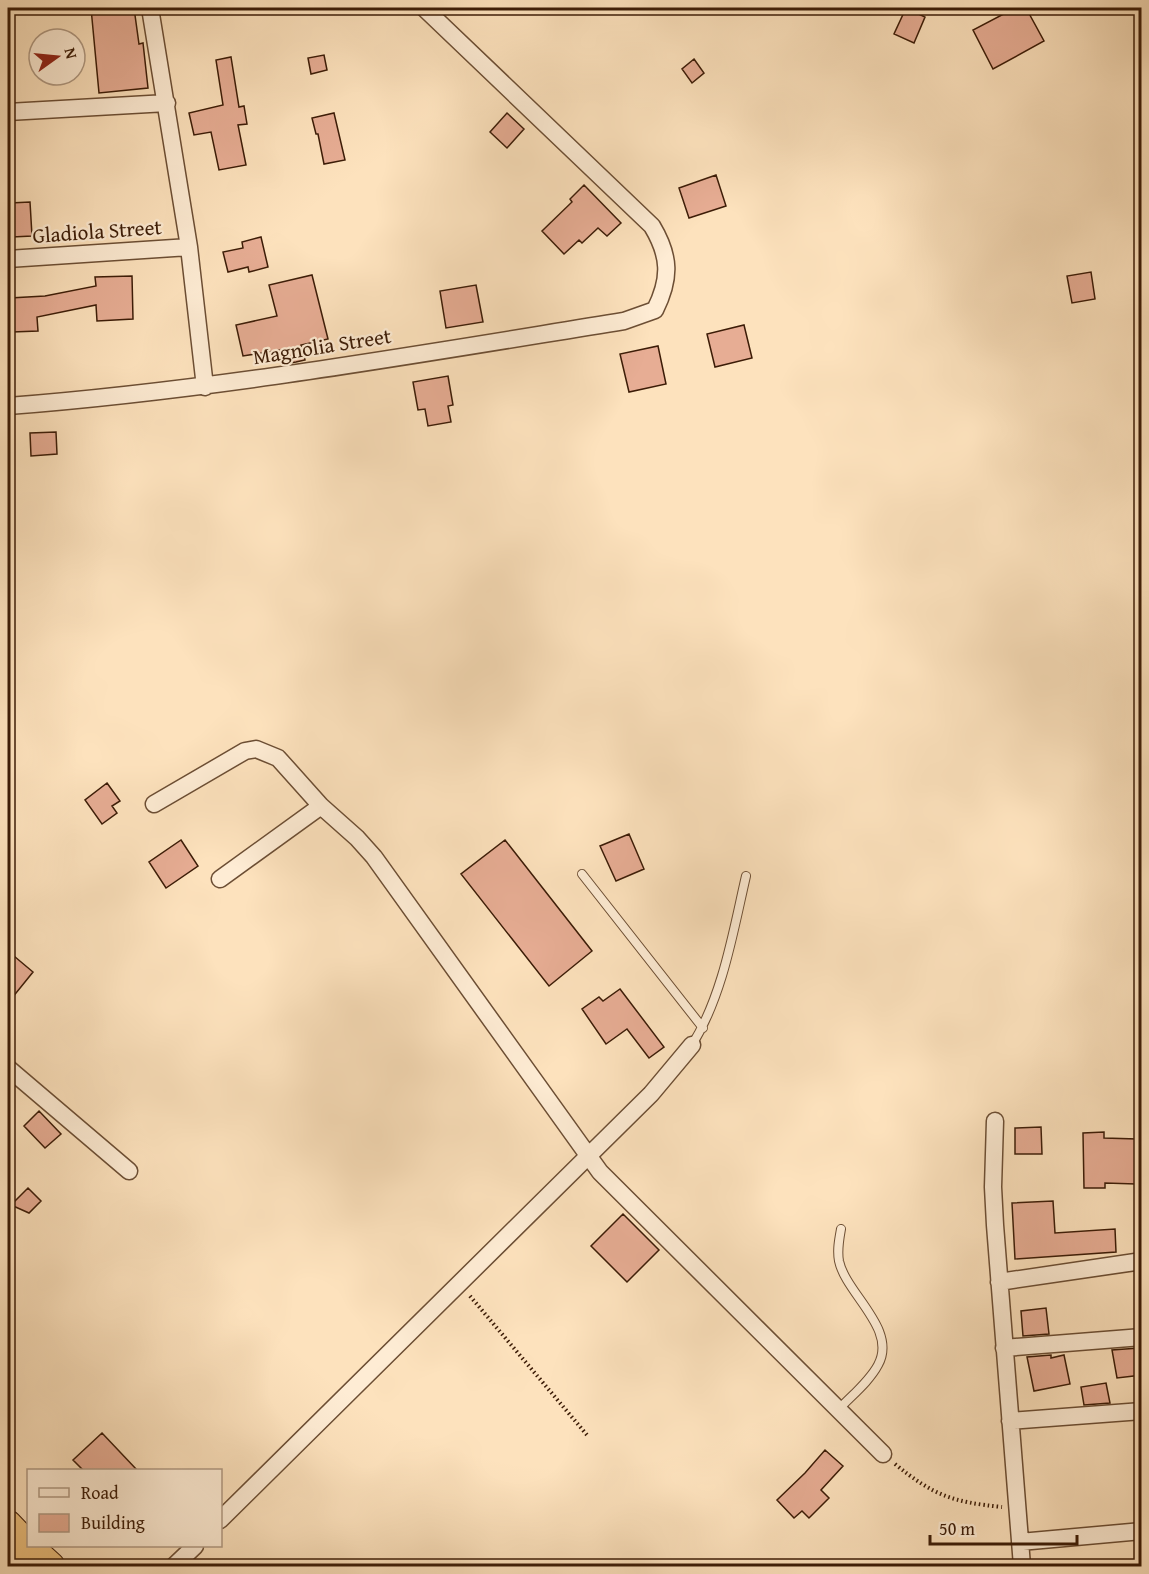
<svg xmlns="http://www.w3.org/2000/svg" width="1149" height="1574" viewBox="0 0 1149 1574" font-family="'Gentium Book Plus',serif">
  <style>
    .building { fill: #e7ad94; stroke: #3c1c07; stroke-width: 1.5 }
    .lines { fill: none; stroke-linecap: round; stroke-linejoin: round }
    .service-casing { stroke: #6c4e34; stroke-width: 10 }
    .minor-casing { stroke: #6c4e34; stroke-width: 19 }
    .trunk-casing { stroke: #3c1c07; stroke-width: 29 }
    .path { stroke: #3c1c07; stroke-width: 4; stroke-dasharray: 1.5 3; stroke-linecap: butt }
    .service { stroke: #feecd4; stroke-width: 8 }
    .minor { stroke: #feecd4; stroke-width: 16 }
    .trunk { stroke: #eec17e; stroke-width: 27 }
    .labels { text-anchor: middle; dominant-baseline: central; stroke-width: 4.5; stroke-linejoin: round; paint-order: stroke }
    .street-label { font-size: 21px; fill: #3c1c07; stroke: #feecd4 }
  </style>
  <rect width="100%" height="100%" fill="#fde2bd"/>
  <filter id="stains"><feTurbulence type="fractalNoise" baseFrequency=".00333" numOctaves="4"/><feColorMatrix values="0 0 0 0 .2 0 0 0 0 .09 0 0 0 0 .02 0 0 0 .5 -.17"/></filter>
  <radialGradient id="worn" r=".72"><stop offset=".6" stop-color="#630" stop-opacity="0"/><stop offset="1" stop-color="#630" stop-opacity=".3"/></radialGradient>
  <!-- building -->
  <path class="building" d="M 91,8 L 134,8 L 139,44 L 143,43 L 148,88 L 99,93 Z
    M 906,8 L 925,17 L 914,43 L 894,34 Z
    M 1015,8 L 1026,8 L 1044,41 L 993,69 L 973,30 Z
    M 324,55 L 327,70 L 311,74 L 308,58 Z
    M 231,57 L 239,107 L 244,106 L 247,124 L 238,125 L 246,165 L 219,170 L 211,132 L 194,135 L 189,113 L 223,105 L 216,60 Z
    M 694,59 L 704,73 L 692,83 L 682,69 Z
    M 334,113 L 345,160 L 324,164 L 318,134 L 316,134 L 312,118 Z
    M 507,113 L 524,129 L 507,148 L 490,132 Z
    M 716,175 L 726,206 L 689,218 L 679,188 Z
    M 584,185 L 621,223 L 607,236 L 598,228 L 582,243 L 579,240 L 564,254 L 542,231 L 572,202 L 570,199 Z
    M 30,202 L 32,236 L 12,237 L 10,203 Z
    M 261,237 L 268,267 L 249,272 L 248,267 L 228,272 L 223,252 L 243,248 L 242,242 Z
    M 1091,272 L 1095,299 L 1072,303 L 1067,276 Z
    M 312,275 L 328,339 L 301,345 L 305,360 L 296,362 L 290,363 L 286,349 L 243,356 L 236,325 L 277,316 L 269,285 Z
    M 132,276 L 133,319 L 97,321 L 96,305 L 37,317 L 38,331 L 12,332 L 10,298 L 45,296 L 96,286 L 95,277 Z
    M 476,285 L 483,322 L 446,328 L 440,291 Z
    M 744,325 L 752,358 L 715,367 L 707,334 Z
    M 658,346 L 666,384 L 629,392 L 620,354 Z
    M 448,376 L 453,405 L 448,406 L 451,422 L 428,426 L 425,409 L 418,410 L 413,382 Z
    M 56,432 L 57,454 L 31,456 L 30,433 Z
    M 107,783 L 120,801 L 112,806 L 117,813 L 102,824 L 85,800 Z
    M 629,834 L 644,869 L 616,881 L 600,846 Z
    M 181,840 L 198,866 L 166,888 L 149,862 Z
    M 505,840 L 592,951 L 549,986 L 461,874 Z
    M 8,951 L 33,972 L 8,1003 Z
    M 620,989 L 664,1047 L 649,1058 L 627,1029 L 606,1044 L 582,1009 L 599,997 L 603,1001 Z
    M 39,1111 L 61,1134 L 45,1148 L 24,1126 Z
    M 1041,1127 L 1042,1154 L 1015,1154 L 1015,1128 Z
    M 1104,1132 L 1104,1138 L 1137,1139 L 1136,1184 L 1105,1183 L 1105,1188 L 1084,1188 L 1083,1133 Z
    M 28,1188 L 41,1201 L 29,1213 L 11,1205 Z
    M 1053,1201 L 1055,1233 L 1115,1229 L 1116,1252 L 1015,1259 L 1012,1203 Z
    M 623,1214 L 659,1250 L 627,1282 L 591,1246 Z
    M 1046,1308 L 1049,1334 L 1023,1336 L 1021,1311 Z
    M 1139,1348 L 1142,1375 L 1117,1378 L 1112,1350 Z
    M 1051,1355 L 1051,1358 L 1064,1355 L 1070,1384 L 1034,1391 L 1027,1357 Z
    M 1106,1383 L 1110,1403 L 1084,1405 L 1081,1387 Z
    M 102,1433 L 137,1470 L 83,1470 L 73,1460 Z
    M 825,1450 L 843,1466 L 821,1490 L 829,1498 L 809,1518 L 802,1511 L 794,1518 L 777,1500 L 805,1473 Z"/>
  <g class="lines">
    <!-- service casing -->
    <g class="service-casing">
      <path id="service" d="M 582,874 L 703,1028
        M 692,1045 C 723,995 733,932 746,876
        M 838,1410 C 851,1396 869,1382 878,1365 C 898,1329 846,1294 839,1261 C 837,1250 839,1240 841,1229"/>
    </g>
    <!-- minor casing -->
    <g class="minor-casing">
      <path id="minor" d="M 150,8 L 189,247 L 205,387
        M 8,112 L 167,103
        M 8,259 L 189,247
        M 8,406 C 215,390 419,354 624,321 L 655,310 C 671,278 670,256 652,226 L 424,8
        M 154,804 L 245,751 L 256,749 L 278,758 L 321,806 L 357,838 L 374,857 L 600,1172 L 883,1454
        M 220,879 L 321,806
        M 8,1068 L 129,1171
        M 995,1121 L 993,1187 L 995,1225 L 1022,1566
        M 999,1282 L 1142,1261
        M 1004,1348 L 1142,1337
        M 1010,1421 L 1142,1411
        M 220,1520 L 651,1094 L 692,1045
        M 1020,1542 L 1142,1531
        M 174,1566 L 195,1546"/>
    </g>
    <!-- trunk casing -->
    <g class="trunk-casing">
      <path id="trunk" d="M 8,1524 L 28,1545
        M 29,1546 L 51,1566
        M 8,1559 L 15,1566"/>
    </g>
    <!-- path -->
    <path class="path" d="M 470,1296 L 587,1435
      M 895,1464 C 933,1495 952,1502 1002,1507"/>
    <!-- service -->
    <use href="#service" class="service"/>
    <!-- minor -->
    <use href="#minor" class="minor"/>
    <!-- trunk -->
    <use href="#trunk" class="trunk"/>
  </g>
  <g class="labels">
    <!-- street labels -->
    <g class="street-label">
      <text transform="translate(97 231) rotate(-4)">Gladiola Street</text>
      <text transform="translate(322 346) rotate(-9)">Magnolia Street</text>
    </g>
  </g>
  <!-- margin -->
  <rect width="1149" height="1574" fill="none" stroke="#fde2bd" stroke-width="30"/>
  <rect x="9" y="9" width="1131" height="1556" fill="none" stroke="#3c1c07" stroke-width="3"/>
  <rect x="15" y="15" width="1119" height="1544" fill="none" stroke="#3c1c07" stroke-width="1.5"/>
  <!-- legend -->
  <rect x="27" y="1469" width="195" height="78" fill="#feecd4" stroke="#b09982" stroke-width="1.5"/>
  <rect x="39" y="1488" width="30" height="9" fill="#feecd4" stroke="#b09982" stroke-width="1.5"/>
  <text x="81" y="1499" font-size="18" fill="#3c1c07">Road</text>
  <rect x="39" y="1514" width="30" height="18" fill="#e7ad94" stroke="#b09982" stroke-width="1.5"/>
  <text x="81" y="1529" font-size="18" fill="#3c1c07">Building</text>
  <!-- north arrow -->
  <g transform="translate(57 57) rotate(75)"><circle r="28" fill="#feecd4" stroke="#b09982" stroke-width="1.5"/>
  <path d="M0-4.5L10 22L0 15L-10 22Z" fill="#8f2418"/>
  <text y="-9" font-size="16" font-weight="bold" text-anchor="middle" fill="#3c1c07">N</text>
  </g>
  <!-- scale -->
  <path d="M930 1535v9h147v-9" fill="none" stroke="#3c1c07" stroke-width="3"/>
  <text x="939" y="1535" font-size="18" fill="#3c1c07" stroke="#feecd4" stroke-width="4.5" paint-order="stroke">50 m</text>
  <rect width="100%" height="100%" filter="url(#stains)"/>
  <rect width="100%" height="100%" fill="url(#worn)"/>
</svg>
